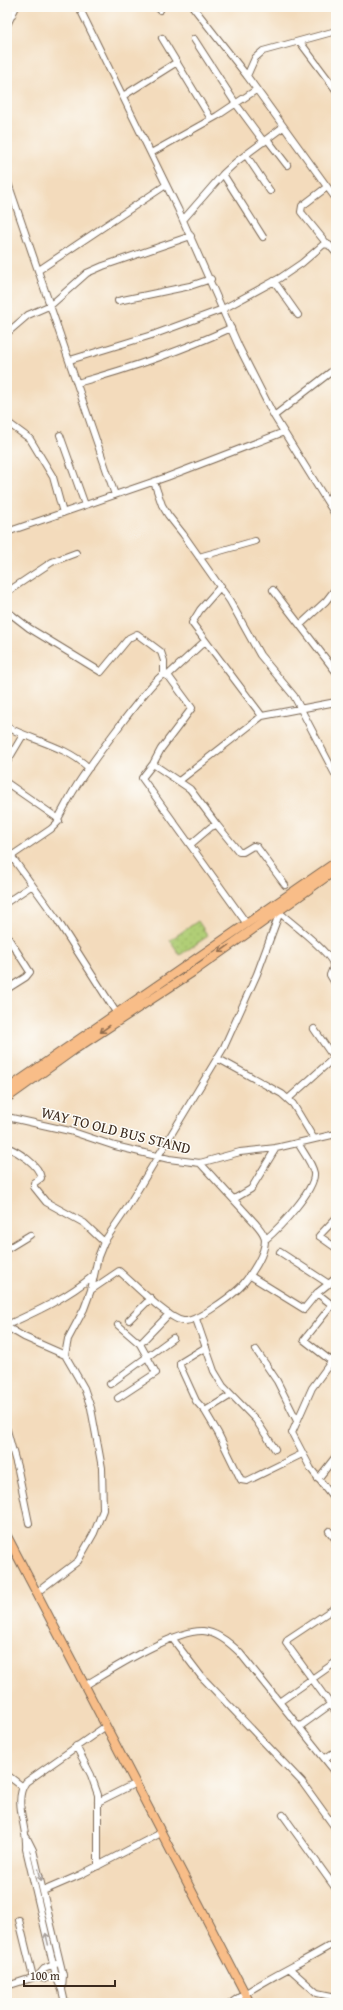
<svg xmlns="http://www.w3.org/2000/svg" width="343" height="2010" viewBox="0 0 343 2010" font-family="'Gentium Book Plus',serif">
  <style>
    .garden { fill: url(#garden-dots); stroke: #767c4a }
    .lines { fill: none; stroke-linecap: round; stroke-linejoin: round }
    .minor-casing { stroke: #7b6855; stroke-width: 8 }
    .major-casing { stroke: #7b6855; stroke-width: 10 }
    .minor { stroke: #fff; stroke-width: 6 }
    .major { stroke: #f8bd88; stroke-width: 8 }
    .oneway { stroke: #906c4e }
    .oneway2 { stroke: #a79f9a }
    .labels { text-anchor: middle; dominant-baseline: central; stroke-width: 3; stroke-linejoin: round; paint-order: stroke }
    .street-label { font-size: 15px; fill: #3b2a1e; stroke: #fdfcf7 }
  </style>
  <defs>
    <pattern id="garden-dots" width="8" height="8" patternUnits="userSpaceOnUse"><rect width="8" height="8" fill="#b0ce76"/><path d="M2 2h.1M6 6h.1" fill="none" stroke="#98b166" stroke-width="1.8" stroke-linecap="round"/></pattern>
  </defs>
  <rect width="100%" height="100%" fill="#fdfcf7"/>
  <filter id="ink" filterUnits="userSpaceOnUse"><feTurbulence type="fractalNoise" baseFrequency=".025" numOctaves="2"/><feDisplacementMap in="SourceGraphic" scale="8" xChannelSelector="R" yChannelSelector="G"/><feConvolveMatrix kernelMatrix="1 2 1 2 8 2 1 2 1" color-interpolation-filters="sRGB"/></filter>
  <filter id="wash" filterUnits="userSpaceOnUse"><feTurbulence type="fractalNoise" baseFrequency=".012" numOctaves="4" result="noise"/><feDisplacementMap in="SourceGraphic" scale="16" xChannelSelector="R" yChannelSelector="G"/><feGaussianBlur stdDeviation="0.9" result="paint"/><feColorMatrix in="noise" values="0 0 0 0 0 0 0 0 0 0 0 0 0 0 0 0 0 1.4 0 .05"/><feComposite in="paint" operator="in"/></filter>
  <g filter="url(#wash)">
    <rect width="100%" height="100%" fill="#f3dbbc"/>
    <!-- garden -->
    <path class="garden" d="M 198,921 L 208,936 L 180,955 L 170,940 Z"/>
  </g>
  <g filter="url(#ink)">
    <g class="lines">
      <!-- minor casing -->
      <g class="minor-casing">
        <path id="minor" d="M 79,7 L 178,209 L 239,347 L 274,416 L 336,516
          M 157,7 L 160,10
          M 193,7 L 247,76 L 336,199
          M 7,25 L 16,7
          M 162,38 L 211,119
          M 194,39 L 236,104 L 264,142
          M 300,42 L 336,90
          M 247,76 L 255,58 L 263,51 L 336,31
          M 123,96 L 177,62
          M 267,139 L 287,165
          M 151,153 L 217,116 L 256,90
          M 246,155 L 270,191
          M 223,174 L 263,237
          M 7,180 L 115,495
          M 183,220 L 223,174 L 236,162 L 283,127
          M 327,244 L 301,212 L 302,206 L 327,187
          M 39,270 L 166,185
          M 274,281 L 298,315
          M 118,301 L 190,286 L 211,279
          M 7,333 L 28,315 L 51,305 L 87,273 L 103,266 L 191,236
          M 70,360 L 155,334 L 223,309 L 280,278 L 302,263 L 324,244 L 329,245 L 336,253
          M 77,383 C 132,368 179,352 231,328
          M 274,416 L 336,368
          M 7,422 L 30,439 L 53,477 L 63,513
          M 60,435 L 85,505
          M 154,482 L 162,505 L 168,515 L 183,534 L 230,601 L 260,655 L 294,696 L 336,776
          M 327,501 L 336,489
          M 7,532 L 167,477 L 284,432
          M 199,557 L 255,541
          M 221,586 L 200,610 L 192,623 L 262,716 L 336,702
          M 273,590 L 336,672
          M 7,592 L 52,562 L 76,553
          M 7,611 L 29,628 L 101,672 L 129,638 L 137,634 L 161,652 L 164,661 L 164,674
          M 300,625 L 326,601 L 336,588
          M 167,676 L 205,641
          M 7,727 C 34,741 66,746 89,768
          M 7,762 L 23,735
          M 153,764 L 190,789 L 217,825
          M 179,781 L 262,716
          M 7,783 L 56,817 L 59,821 L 51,829 L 7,859
          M 58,819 C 65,806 72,792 81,779 C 91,764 153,678 164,674 L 170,678 L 192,708 L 161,749 L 153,764 L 142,778 L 247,924
          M 191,844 L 211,827 L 217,825 L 239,852 L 243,852 L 253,846 L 257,847 L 285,885
          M 12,857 L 56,918 L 119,1017
          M 7,902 L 31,886
          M 280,913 C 289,921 334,955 333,966 C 333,969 331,972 330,975 L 336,985
          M 7,936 L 30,972 L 26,977 L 7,989
          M 314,1029 L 334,1058
          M 217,1058 L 282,1094 L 293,1104 L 314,1139
          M 288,1099 L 336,1056
          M 7,1117 L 70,1131 L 115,1146 L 169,1159 L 200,1163 L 240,1152 L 276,1148 L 336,1134
          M 7,1147 C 18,1152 39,1164 41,1178 L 34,1183 L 34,1187 L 46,1202 L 84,1223 L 104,1242
          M 234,1199 L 251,1189 L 276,1148
          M 336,1218 L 319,1236 L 336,1248
          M 265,1240 C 278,1229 316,1190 314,1173 C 312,1163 303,1152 298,1143
          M 7,1249 L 30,1235
          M 280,1252 L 329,1284
          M 249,1275 L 304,1309 L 317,1293
          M 336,1278 L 317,1293 L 336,1308
          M 91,1290 L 119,1271 C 133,1283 167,1318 183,1321 C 196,1323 236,1293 244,1283 C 252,1273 265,1254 265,1240 C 265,1234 260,1229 256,1224 L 200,1163
          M 196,1319 L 214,1371 L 223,1386 L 256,1420 L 275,1449
          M 129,1320 L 151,1298
          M 7,1325 C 38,1311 68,1297 94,1275
          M 118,1325 L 140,1344
          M 7,1327 L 24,1337 L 65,1355 L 84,1388 L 91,1408 L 102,1468 L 103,1510 L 94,1533 L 78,1561 L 36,1593
          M 256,1350 L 277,1381 L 297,1421
          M 65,1355 L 68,1339 L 84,1309 L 91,1290 L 98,1257 L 104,1242 L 125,1211 L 224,1047 L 257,974 L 281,909
          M 336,1355 L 312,1388 L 292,1433 L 311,1469 L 336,1501
          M 331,1361 L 304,1340 L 332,1305
          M 110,1384 L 173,1338
          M 231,1395 L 205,1411 L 218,1433 L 241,1480 L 247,1481 L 302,1454
          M 118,1398 L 156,1373 L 140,1344 L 169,1314
          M 205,1411 L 196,1401 L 180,1366 L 180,1363 L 206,1347
          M 7,1430 L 18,1470 L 29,1523
          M 318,1479 L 336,1456
          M 329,1531 L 336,1540
          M 336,1607 L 288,1639 L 286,1643 L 336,1712
          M 172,1638 L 201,1676 L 302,1782 L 336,1829
          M 84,1686 C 111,1670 173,1630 203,1631 C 216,1632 231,1644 240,1653 L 336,1773
          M 282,1700 L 336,1662
          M 302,1725 L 331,1704
          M 76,1746 L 91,1775 L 98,1795 L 98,1866
          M 327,1757 L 336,1751
          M 7,1775 L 23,1787
          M 98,1802 L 136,1783
          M 283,1815 L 336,1889
          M 27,1838 L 33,1850 L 63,1975 L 62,1989
          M 43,1891 L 80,1875 L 161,1833
          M 19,1920 L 33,1977
          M 290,1969 L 317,1993 L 336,1997
          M 38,1976 L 44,1969 L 56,1964
          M 7,1986 L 38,1976 L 46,1978 L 58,1976
          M 65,2003 L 62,1990 L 56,1977 L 26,1849 C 28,1828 12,1801 26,1782 L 106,1726
          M 231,2003 C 264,1979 302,1963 336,1942"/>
      </g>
      <!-- major casing -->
      <g class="major-casing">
        <path id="major" d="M 7,1089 L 336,862
          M 7,1098 L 74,1050 L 193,972 L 336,870
          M 7,1536 L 250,2003"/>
      </g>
      <!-- minor -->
      <use href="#minor" class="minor"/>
      <!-- major -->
      <use href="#major" class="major"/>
    </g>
    <!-- one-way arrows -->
    <defs><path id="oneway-shaft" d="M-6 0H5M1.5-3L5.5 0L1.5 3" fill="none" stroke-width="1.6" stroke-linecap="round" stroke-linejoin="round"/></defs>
    <g class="oneway">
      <use href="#oneway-shaft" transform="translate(224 949) rotate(144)"/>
      <use href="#oneway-shaft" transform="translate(105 1029) rotate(144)"/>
    </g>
    <g class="oneway2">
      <use href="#oneway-shaft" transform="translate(40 1875) rotate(76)"/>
      <use href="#oneway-shaft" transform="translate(47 1939) rotate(-103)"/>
    </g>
  </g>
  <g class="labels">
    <!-- street labels -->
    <g class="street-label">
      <text transform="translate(116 1130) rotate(14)">WAY TO OLD BUS STAND</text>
    </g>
  </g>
  <!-- margin -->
  <rect width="343" height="2010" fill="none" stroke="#fdfcf7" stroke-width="24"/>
  <!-- scale -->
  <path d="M24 1980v6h91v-6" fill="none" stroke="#3b2a1e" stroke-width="2"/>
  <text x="30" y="1980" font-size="12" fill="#3b2a1e" stroke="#fdfcf7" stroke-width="3" paint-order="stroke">100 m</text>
</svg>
